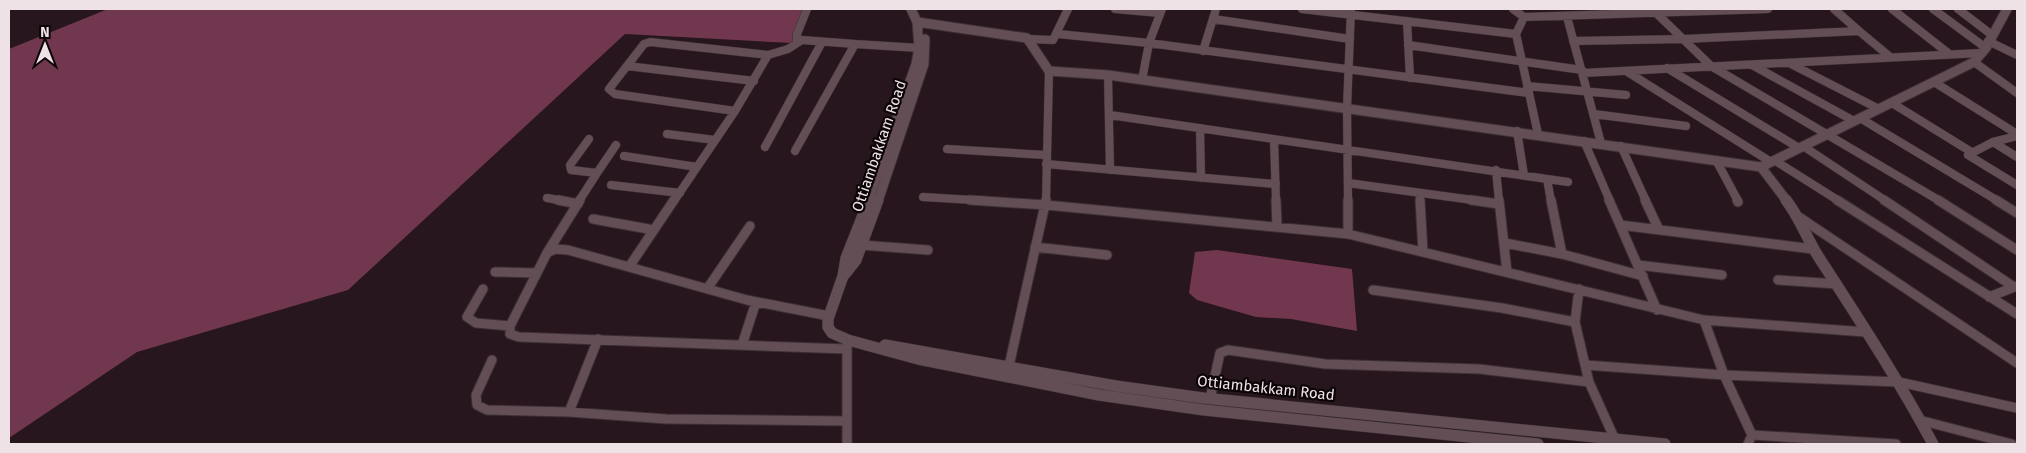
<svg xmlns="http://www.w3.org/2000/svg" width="2026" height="453" viewBox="0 0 2026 453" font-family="'Fira Sans',sans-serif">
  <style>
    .water { fill: #71374e }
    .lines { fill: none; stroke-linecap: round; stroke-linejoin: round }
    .minor-far1-casing { stroke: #3c3034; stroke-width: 9 }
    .minor-casing { stroke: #3c3034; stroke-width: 11 }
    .tertiary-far1-casing { stroke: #3c3034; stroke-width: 11 }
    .tertiary-casing { stroke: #3c3034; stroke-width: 12 }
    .minor-far1 { stroke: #634e55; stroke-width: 8 }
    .minor { stroke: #634e55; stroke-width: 9 }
    .tertiary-far1 { stroke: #634e55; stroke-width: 9 }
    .tertiary { stroke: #634e55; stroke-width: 11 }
    .labels { text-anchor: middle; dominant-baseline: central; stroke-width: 4.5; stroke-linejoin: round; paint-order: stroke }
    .street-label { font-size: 15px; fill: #efe2e6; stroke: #0b0507 }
  </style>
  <rect width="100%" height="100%" fill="#27161d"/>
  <!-- water -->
  <path class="water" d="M 108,9 L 807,9 L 792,43 L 625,34 L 348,290 L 137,352 L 9,438 L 9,49 Z
    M 1217,250 L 1352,269 L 1357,331 L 1291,319 L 1256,317 L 1197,300 L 1189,293 L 1195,252 Z"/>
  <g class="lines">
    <!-- minor-far1 casing -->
    <g class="minor-far1-casing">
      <path id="minor-far1" d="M 1115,9 L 1160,13
        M 1302,9 L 1516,34
        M 1513,9 L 1524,17 L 1768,9
        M 1652,9 L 1711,66 L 1940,201
        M 1834,9 L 1859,31
        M 1892,9 L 1948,53
        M 1933,9 L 1986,48
        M 1958,9 L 1992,35
        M 1524,17 L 1516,34 L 1538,134
        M 1567,17 L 1601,143
        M 1213,19 L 1350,39
        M 1407,21 L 1410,78
        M 1058,34 L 1149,43 L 1529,93
        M 1028,39 L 1053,40 L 1068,9
        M 1573,41 L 1684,39 L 1859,31 L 1889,56
        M 1988,41 L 2017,55
        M 650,42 L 768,55 L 735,111 L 615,94 L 609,89 L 644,44 Z
        M 797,42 L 797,34 L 807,9
        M 855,44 L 919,48
        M 1408,45 L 1582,70
        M 1203,51 L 1216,9
        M 768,55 L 788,49 L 802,40 L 855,44 L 795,151
        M 1974,62 L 2017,93
        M 1789,63 L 1879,109
        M 1752,65 L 1854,121
        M 627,66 L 754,81
        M 1667,68 L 1799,148
        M 1626,71 L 1771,162
        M 1583,73 L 1981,53
        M 1108,75 L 1110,170
        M 1142,80 L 1149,43 L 1162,9
        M 1934,82 L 2017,134
        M 1527,86 L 1626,95
        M 1892,103 L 1973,153
        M 1594,114 L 1686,126
        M 1110,115 L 1547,179 L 1551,201
        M 1860,118 L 1998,201
        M 1200,128 L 1201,178
        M 1517,131 L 1524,175
        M 667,134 L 715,140
        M 589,139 L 570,165 L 571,170 L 597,173 L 616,145
        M 1274,139 L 1276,201
        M 1584,141 L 1610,201
        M 1993,142 L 2017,157
        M 1621,146 L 1646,201
        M 1803,146 L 1886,201
        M 765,147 L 822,42
        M 947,149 L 1046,155
        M 1968,155 L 2017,185
        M 1968,155 L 1993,142 L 2017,136
        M 624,156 L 697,167
        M 1716,160 L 1738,201
        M 1774,160 L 1839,201
        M 1046,164 L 1276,184
        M 1496,170 L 1499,201
        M 1547,179 L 1568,182
        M 1348,183 L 1480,201
        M 611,185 L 680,193
        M 1420,193 L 1420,201
        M 923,197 L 990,201
        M 547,198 L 564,201
        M 579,201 L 597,173
        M 674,201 L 735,111
        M 1046,201 L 1049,71
        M 1348,201 L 1347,108 L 1351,9"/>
    </g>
    <!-- minor casing -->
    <g class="minor-casing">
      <path id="minor" d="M 558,200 L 578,204
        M 580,200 L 547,253 L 510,326 L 510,334 L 519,337 L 847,349
        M 970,200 L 1046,205 L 1348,234 L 1704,320 L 1865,332
        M 1276,200 L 1277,226
        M 1348,200 L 1348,234
        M 1420,200 L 1423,252
        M 1471,200 L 1499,204
        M 1499,200 L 1507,272
        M 1551,200 L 1562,254 L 1643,276
        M 1609,200 L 1620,225
        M 1645,200 L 1659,230
        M 1737,200 L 1738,202
        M 1837,200 L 2017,314
        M 1884,200 L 2014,287
        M 1938,200 L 2017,250
        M 1996,200 L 2017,213
        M 1799,217 L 2017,363
        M 593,219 L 654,230
        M 1505,243 L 1562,254
        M 861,245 L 928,250
        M 1035,247 L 1107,255
        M 547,253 L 555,249 L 568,250 L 747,300 L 829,316
        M 1638,265 L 1722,275
        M 629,267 L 674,200
        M 495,272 L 537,273
        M 1778,280 L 1837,284
        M 483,289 L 467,317 L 476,323 L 510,326
        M 707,289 L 750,226
        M 1579,289 L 1575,322 L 1589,382 L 1617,444
        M 1373,290 L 1502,308 L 1575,322
        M 1989,297 L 2017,286
        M 1657,310 L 1620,225 L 1813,249
        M 1704,320 L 1724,375 L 1752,435 L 1748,444
        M 742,345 L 756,302
        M 847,345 L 847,444
        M 492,360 L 476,395 L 477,405 L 487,410 L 569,412 L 666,419 L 846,421
        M 1585,365 L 1724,375 L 1899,382 L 2017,408
        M 1009,366 L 1046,200
        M 1210,399 L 1220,353 L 1228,350 L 1325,364 L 1479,369 L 1589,382
        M 569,412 L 598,339
        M 1919,420 L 2012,444
        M 1752,435 L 1896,444"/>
    </g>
    <!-- tertiary-far1 casing -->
    <g class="tertiary-far1-casing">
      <path id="tertiary-far1" d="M 911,9 L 919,26
        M 917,22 L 1027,38 L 1049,71 L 1108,75 L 1761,167 L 1974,62 L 1986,48 L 2007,9
        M 1761,167 L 1787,201
        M 868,201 L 916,64 L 919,48 L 917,22
        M 878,201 L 924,64 L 925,39"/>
    </g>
    <!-- tertiary casing -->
    <g class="tertiary-casing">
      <path id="tertiary" d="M 869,200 L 846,258 L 843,276 L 828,319 L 828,327 L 832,333 L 848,340 L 918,359 L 1099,395 L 1204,410 L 1538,444
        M 1786,200 C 1800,218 1806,237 1818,256 C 1858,318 1898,379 1933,444
        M 845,274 L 856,260 L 878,200
        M 885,345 L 1116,386 L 1203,398 L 1665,444"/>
    </g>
    <!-- minor-far1 -->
    <use href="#minor-far1" class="minor-far1"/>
    <!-- minor -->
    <use href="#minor" class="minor"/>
    <!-- tertiary-far1 -->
    <use href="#tertiary-far1" class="tertiary-far1"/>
    <!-- tertiary -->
    <use href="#tertiary" class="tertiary"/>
  </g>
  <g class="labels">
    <!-- street labels -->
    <g class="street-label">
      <text transform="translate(879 146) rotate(-71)">Ottiambakkam Road</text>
      <text transform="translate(1266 388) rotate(6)">Ottiambakkam Road</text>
    </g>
  </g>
  <!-- border -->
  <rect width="2026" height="453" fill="none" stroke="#efe2e6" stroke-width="20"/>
  <!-- north arrow -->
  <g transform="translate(45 45)" stroke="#0b0507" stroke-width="4" paint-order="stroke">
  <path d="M0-4L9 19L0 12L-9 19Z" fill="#efe2e6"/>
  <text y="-8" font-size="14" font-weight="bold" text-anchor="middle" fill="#efe2e6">N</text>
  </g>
</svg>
